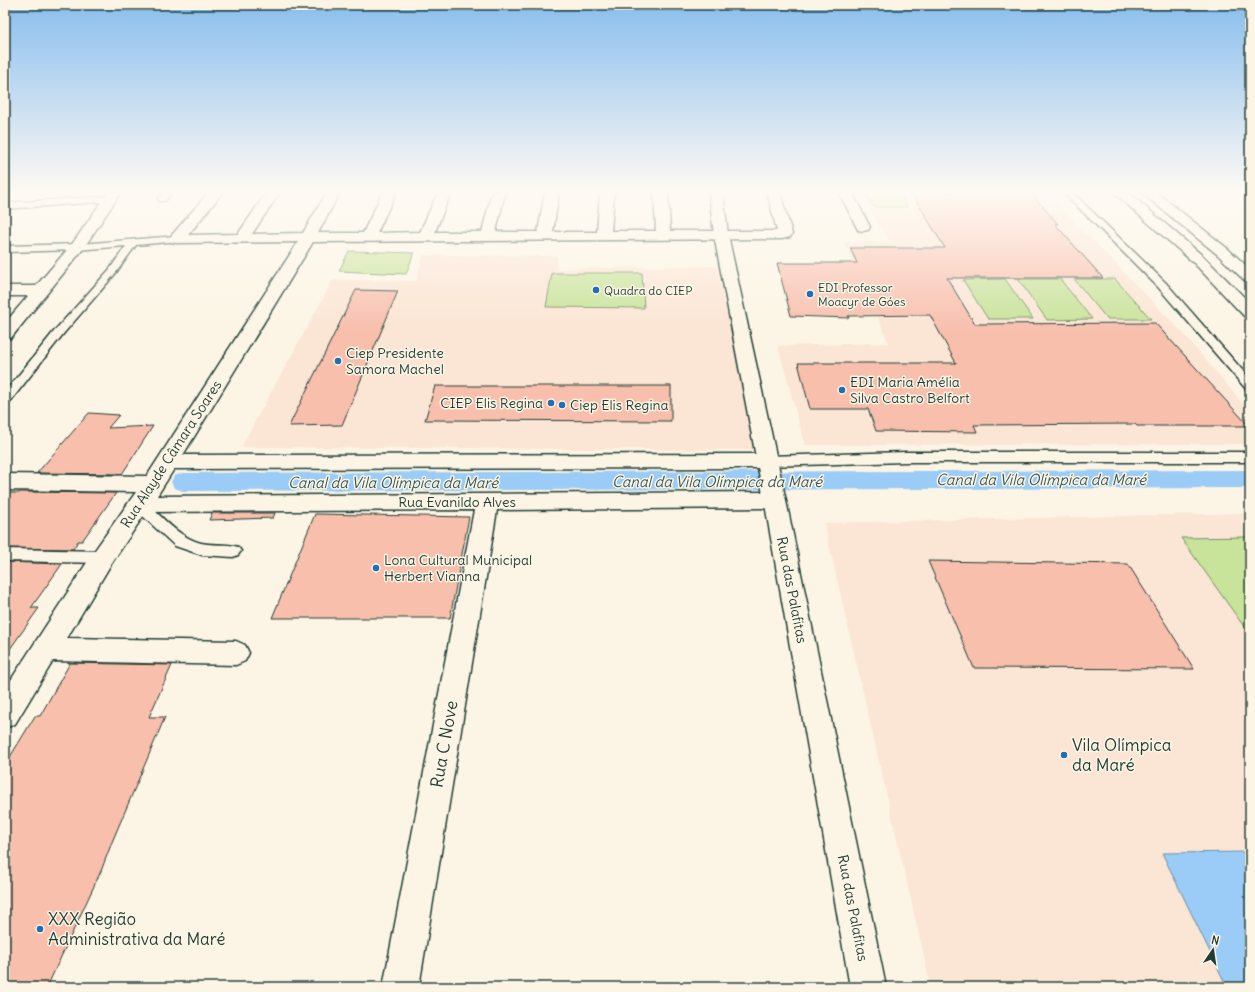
<svg xmlns="http://www.w3.org/2000/svg" width="1255" height="992" viewBox="0 0 1255 992" font-family="Delius,sans-serif">
  <style>
    .built { fill: #fbe5d4 }
    .green { fill: #c8e39a; stroke: #749067 }
    .water { fill: #9accf7; stroke: #6993a9 }
    .lines { fill: none; stroke-linecap: round; stroke-linejoin: round }
    .canal { fill: #9accf7; fill-rule: evenodd }
    .building { fill: #f8bfad; stroke: #1f3d34 }
    .lane-casing { stroke: #1f3d34; stroke-width: 3 }
    .street-casing { stroke: #1f3d34; stroke-width: 3 }
    .secondary-casing { stroke: #1f3d34; stroke-width: 3 }
    .highway-casing { stroke: #1f3d34; stroke-width: 3 }
    .lane { fill: #fcf5e5; fill-rule: evenodd }
    .street { fill: #fcf5e5; fill-rule: evenodd }
    .secondary { fill: #fcf5e5; fill-rule: evenodd }
    .highway { fill: #fcf5e5; fill-rule: evenodd }
    .poi-dot { fill: #1f6fb2; stroke: #fcf5e5; stroke-width: 1.5 }
    .labels { text-anchor: middle; dominant-baseline: central; stroke-width: 3; stroke-linejoin: round; paint-order: stroke }
    .far-poi-label { font-size: 12px; fill: #1f3d34; stroke: #fcf5e5; text-anchor: start }
    .poi-label { font-size: 14px; fill: #1f3d34; stroke: #fcf5e5; text-anchor: start }
    .street-label { font-size: 14px; fill: #1f3d34; stroke: #fcf5e5 }
    .water-label { font-size: 15px; font-style: italic; fill: #385a5b; stroke: #fcf5e5 }
    .near-street-label { font-size: 17px; fill: #1f3d34; stroke: #fcf5e5 }
    .near-poi-label { font-size: 17px; fill: #1f3d34; stroke: #fcf5e5; text-anchor: start }
  </style>
  <rect width="100%" height="100%" fill="#fcf5e5"/>
  <filter id="ink" filterUnits="userSpaceOnUse"><feTurbulence type="fractalNoise" baseFrequency=".025" numOctaves="2"/><feDisplacementMap in="SourceGraphic" scale="8" xChannelSelector="R" yChannelSelector="G"/><feConvolveMatrix kernelMatrix="1 2 1 2 8 2 1 2 1" color-interpolation-filters="sRGB"/></filter>
  <g filter="url(#ink)">
    <!-- built -->
    <path class="built" d="M 859,192 L 1046,192 L 1182,332 L 1250,412 L 1250,444 L 805,445 L 778,346 L 889,343 L 844,242 L 890,242 Z
      M 423,255 L 557,256 L 557,269 L 717,266 L 755,450 L 241,447 L 333,280 L 416,281 Z
      M 1250,513 L 1250,987 L 931,987 L 824,523 Z"/>
    <!-- green -->
    <path class="green" d="M 865,192 L 899,192 L 907,207 L 873,207 Z
      M 349,251 L 414,253 L 406,274 L 339,271 Z
      M 552,273 L 642,273 L 644,308 L 546,307 Z
      M 1005,279 L 1033,319 L 988,319 L 963,280 Z
      M 1018,279 L 1060,279 L 1092,319 L 1047,320 Z
      M 1074,279 L 1115,279 L 1151,319 L 1107,319 Z
      M 1248,537 L 1250,539 L 1250,635 L 1181,538 Z"/>
    <!-- water -->
    <path class="water" d="M 1250,852 L 1250,987 L 1227,987 L 1162,853 Z"/>
    <g class="lines">
      <!-- canal -->
      <path class="canal" d="M 1250,470 L 1250,488 L 183,491 L 174,488 L 171,482 L 174,476 L 183,473 Z"/>
    </g>
    <!-- building -->
    <path class="building" d="M 911,192 L 1030,192 L 1058,224 L 1055,224 L 1103,278 L 947,278 L 975,324 L 1155,323 L 1249,426 L 1137,426 L 1135,424 L 974,425 L 977,432 L 876,431 L 868,409 L 810,409 L 798,363 L 956,363 L 930,315 L 848,316 L 849,318 L 791,316 L 777,263 L 857,263 L 850,248 L 945,248 Z
      M 356,290 L 398,291 L 342,425 L 289,426 Z
      M 435,386 L 671,386 L 671,421 L 425,420 Z
      M 89,413 L 119,415 L 108,428 L 153,426 L 122,474 L 37,473 Z
      M 20,492 L 116,493 L 82,541 L 78,541 L 73,549 L 5,548 L 5,493 L 19,493 Z
      M 212,513 L 275,513 L 273,518 L 209,520 Z
      M 315,514 L 469,517 L 450,618 L 272,618 Z
      M 928,561 L 1128,564 L 1194,669 L 974,668 Z
      M 5,562 L 62,564 L 31,608 L 39,608 L 5,656 Z
      M 70,663 L 172,665 L 149,717 L 165,717 L 112,842 L 101,871 L 47,987 L 5,987 L 5,765 L 35,716 L 40,716 Z"/>
    <g class="lines">
      <!-- lane casing -->
      <g class="lane-casing">
        <path id="lane" d="M 163,192 L 172,192 L 165,201 L 159,201 L 158,199 Z
          M 1063,192 L 1072,192 L 1166,283 L 1250,379 L 1250,390 L 1246,389 L 1158,287 Z
          M 110,196 L 114,199 L 113,201 L 5,209 L 5,203 Z
          M 176,236 L 179,237 L 181,239 L 179,241 L 136,245 L 115,274 L 64,333 L 9,403 L 5,404 L 5,392 L 56,329 L 109,270 L 126,246 L 77,250 L 5,252 L 5,246 L 81,244 Z
          M 906,452 L 1250,452 L 1250,462 L 906,462 L 767,466 L 762,464 L 760,461 L 762,458 L 767,456 Z
          M 139,499 L 144,500 C 161,516 178,537 201,543 C 213,546 226,543 238,547 L 241,551 L 238,555 L 233,557 L 202,555 L 175,546 L 134,508 L 132,504 L 134,500 Z
          M 5,549 L 103,551 L 108,553 L 111,557 L 108,561 L 103,563 L 5,561 Z"/>
      </g>
      <!-- street casing -->
      <g class="street-casing">
        <path id="street" d="M 108,192 L 121,192 L 83,249 L 11,338 L 5,339 L 5,323 L 28,296 L 5,296 L 5,286 L 36,286 L 73,243 Z
          M 209,192 L 223,192 L 188,235 L 238,234 L 267,192 L 280,192 L 252,234 L 303,233 L 327,192 L 340,192 L 318,233 L 363,233 L 383,192 L 396,192 L 377,233 L 420,232 L 438,192 L 451,192 L 435,232 L 482,232 L 492,192 L 505,192 L 496,232 L 538,232 L 545,192 L 559,192 L 553,232 L 597,232 L 600,192 L 614,192 L 611,231 L 656,231 L 654,192 L 668,192 L 670,231 L 777,231 L 767,192 L 780,192 L 792,234 L 790,237 L 782,239 L 313,242 L 183,455 L 767,454 L 774,456 L 777,461 L 774,466 L 767,468 L 174,469 L 157,496 L 775,492 L 783,494 L 786,500 L 783,506 L 775,508 L 497,510 L 419,987 L 383,987 L 474,510 L 146,512 L 111,564 L 67,638 L 236,641 L 245,645 L 249,653 L 245,661 L 236,665 L 53,661 L 15,724 L 5,728 L 5,689 L 95,550 L 136,492 L 5,490 L 5,474 L 147,476 L 298,242 L 176,243 L 171,242 L 169,239 L 171,236 Z
          M 839,192 L 852,192 L 870,227 L 868,230 L 863,231 L 858,230 Z"/>
      </g>
      <!-- secondary casing -->
      <g class="secondary-casing">
        <path id="secondary" d="M 709,192 L 723,192 L 728,235 L 788,510 L 886,987 L 850,987 L 766,510 L 714,235 Z"/>
      </g>
      <!-- highway casing -->
      <g class="highway-casing">
        <path id="highway" d="M 1113,192 L 1128,192 L 1204,257 L 1250,303 L 1250,317 L 1244,316 L 1194,263 Z
          M 1141,192 L 1156,192 L 1228,249 L 1250,269 L 1250,282 L 1244,280 L 1218,255 Z"/>
      </g>
      <!-- lane -->
      <use href="#lane" class="lane"/>
      <!-- street -->
      <use href="#street" class="street"/>
      <!-- secondary -->
      <use href="#secondary" class="secondary"/>
      <!-- highway -->
      <use href="#highway" class="highway"/>
    </g>
  </g>
  <!-- sky -->
  <linearGradient id="sky" x2="0" y2="1"><stop stop-color="#89beee"/><stop offset="0.58" stop-color="#fefaf3"/><stop offset="1" stop-color="#fefaf3" stop-opacity="0"/></linearGradient>
  <rect width="1255" height="331" fill="url(#sky)"/>
  <!-- markers -->
  <g class="poi-dot">
    <circle cx="596" cy="290" r="4"/>
    <circle cx="810" cy="294" r="4"/>
    <circle cx="338" cy="361" r="4"/>
    <circle cx="842" cy="390" r="4"/>
    <circle cx="551" cy="403" r="4"/>
    <circle cx="562" cy="405" r="4"/>
    <circle cx="376" cy="568" r="4"/>
    <circle cx="1064" cy="755" r="4"/>
    <circle cx="40" cy="929" r="4"/>
  </g>
  <g class="labels">
    <!-- far-poi labels -->
    <g class="far-poi-label">
      <text x="818" y="287">EDI Professor<tspan x="818" dy="14">Moacyr de Góes</tspan></text>
      <text x="604" y="290">Quadra do CIEP</text>
    </g>
    <!-- poi labels -->
    <g class="poi-label">
      <text x="346" y="353">Ciep Presidente<tspan x="346" dy="16">Samora Machel</tspan></text>
      <text x="850" y="382">EDI Maria Amélia<tspan x="850" dy="16">Silva Castro Belfort</tspan></text>
      <text x="543" y="403" text-anchor="end">CIEP Elis Regina</text>
      <text x="570" y="405">Ciep Elis Regina</text>
      <text x="384" y="560">Lona Cultural Municipal<tspan x="384" dy="16">Herbert Vianna</tspan></text>
    </g>
    <!-- street labels -->
    <g class="street-label">
      <text transform="translate(171 454) rotate(-57)">Rua Alayde Câmara Soares</text>
      <text x="457" y="502">Rua Evanildo Alves</text>
      <text transform="translate(792 590) rotate(79)">Rua das Palafitas</text>
      <text transform="translate(853 908) rotate(79)">Rua das Palafitas</text>
    </g>
    <!-- water labels -->
    <g class="water-label">
      <text x="1041" y="479">Canal da Vila Olímpica da Maré</text>
      <text x="717" y="481">Canal da Vila Olímpica da Maré</text>
      <text x="393" y="482">Canal da Vila Olímpica da Maré</text>
    </g>
    <!-- near-street labels -->
    <g class="near-street-label">
      <text transform="translate(444 744) rotate(-80)">Rua C Nove</text>
    </g>
    <!-- near-poi labels -->
    <g class="near-poi-label">
      <text x="1072" y="745">Vila Olímpica<tspan x="1072" dy="20">da Maré</tspan></text>
      <text x="48" y="919">XXX Região<tspan x="48" dy="20">Administrativa da Maré</tspan></text>
    </g>
  </g>
  <!-- margin -->
  <rect width="1255" height="992" fill="none" stroke="#fcf5e5" stroke-width="20"/>
  <rect x="10" y="10" width="1235" height="972" fill="none" stroke="#1f3d34" stroke-width="1.5" filter="url(#ink)"/>
  <!-- north arrow -->
  <g transform="translate(1213 950) rotate(13)" stroke="#fcf5e5" stroke-width="3" paint-order="stroke">
  <path d="M0-3L7 15L0 10L-7 15Z" fill="#1f3d34"/>
  <text y="-6" font-size="11" font-weight="bold" text-anchor="middle" fill="#1f3d34">N</text>
  </g>
</svg>
